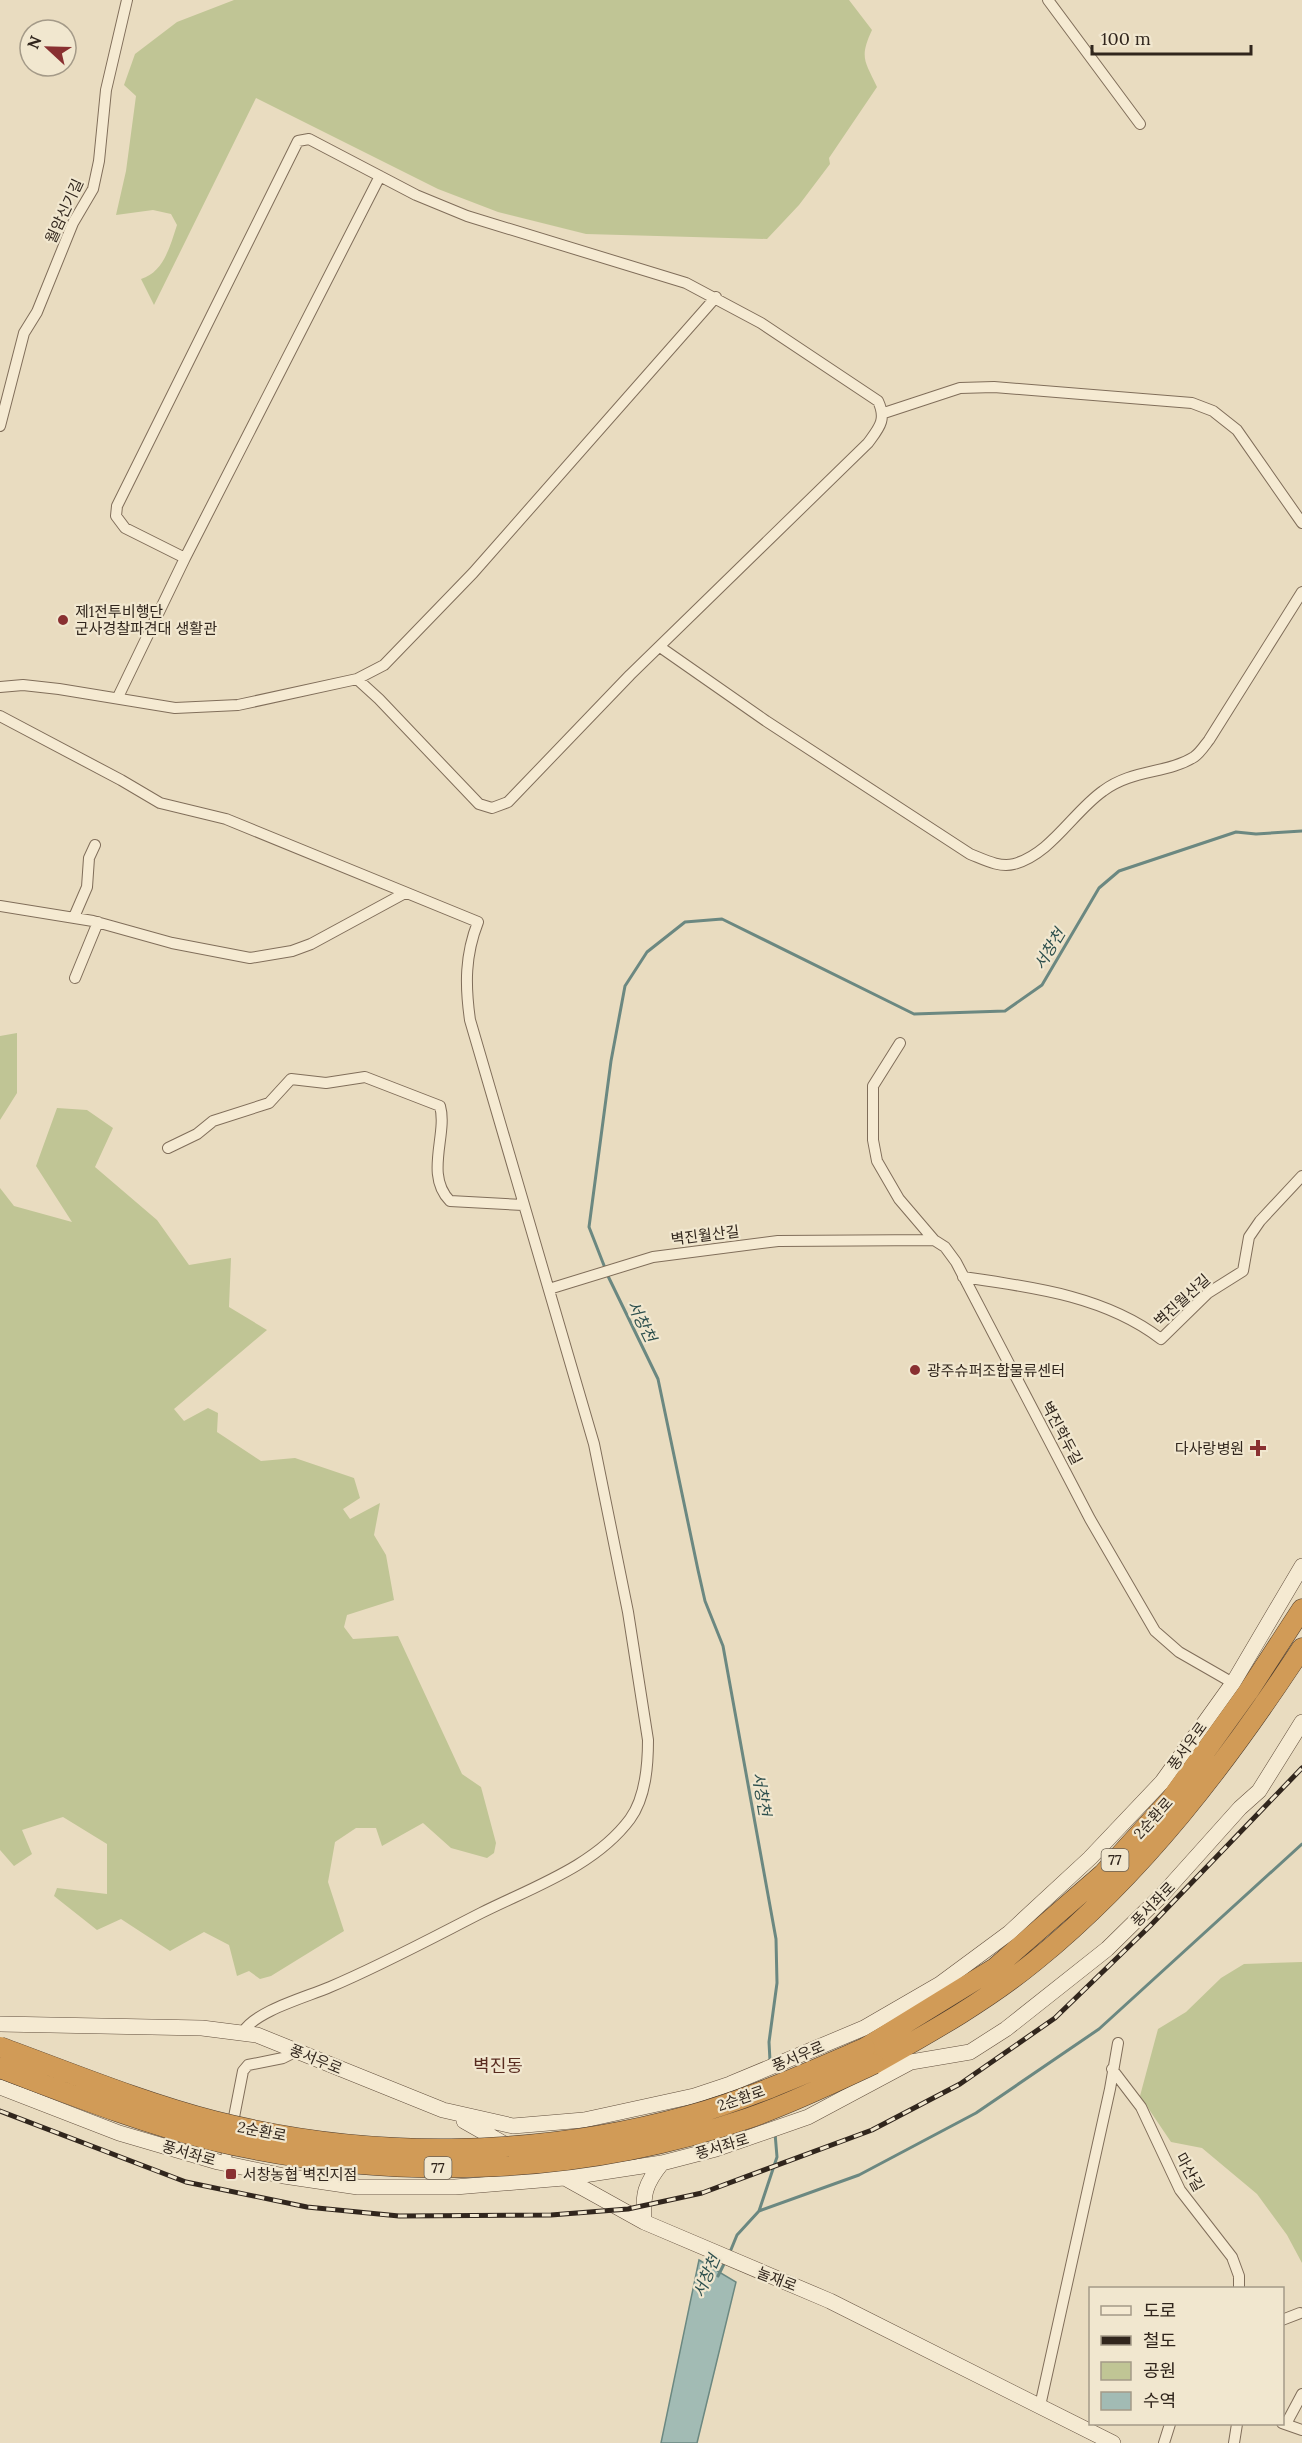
<svg xmlns="http://www.w3.org/2000/svg" width="1302" height="2443" viewBox="0 0 1302 2443" font-family="Lora,'Noto Sans KR',serif">
  <style>
    .green { fill: #c0c595 }
    .water { fill: #a2bbb4; stroke: #6b8881; stroke-width: 1.5 }
    .lines { fill: none; stroke-linecap: round; stroke-linejoin: round }
    .stream { stroke: #6b8881; stroke-width: 3 }
    .street-casing { stroke: #806e5a; stroke-width: 12 }
    .secondary-casing { stroke: #624f3d; stroke-width: 16 }
    .highway-casing { stroke: #4e3d2e; stroke-width: 21 }
    .street { stroke: #f5ead2; stroke-width: 10 }
    .secondary { stroke: #f5ead2; stroke-width: 15 }
    .highway { stroke: #d19b57; stroke-width: 20 }
    .rail-casing { stroke: #31261d; stroke-width: 5 }
    .rail { stroke: #f1e7cf; stroke-width: 3; stroke-dasharray: 9; stroke-linecap: butt }
    .highway-bridge-casing { stroke: #4e3d2e; stroke-width: 21; stroke-linecap: butt }
    .highway-bridge { stroke: #d19b57; stroke-width: 20 }
    .poi-dot { fill: #893031; stroke: #f1e7cf; stroke-width: 2 }
    .labels { text-anchor: middle; dominant-baseline: central; stroke-width: 4.5; stroke-linejoin: round; paint-order: stroke }
    .shield { fill: #f1e7cf; stroke: #6b6052; stroke-width: 1.5 }
    .shield-label { font-size: 14px; font-weight: bold; fill: #31261d }
    .street-label { font-size: 15px; fill: #31261d; stroke: #f1e7cf }
    .poi-label { font-size: 15px; fill: #31261d; stroke: #f1e7cf; text-anchor: start }
    .water-label { font-size: 16px; font-style: italic; fill: #2d4f4d; stroke: #f1e7cf }
    .quarter-label { font-size: 18px; fill: #592c20; stroke: #f1e7cf }
  </style>
  <rect width="100%" height="100%" fill="#e9dcc0"/>
  <!-- green -->
  <path class="green" d="M 234,0 L 849,0 L 872,30 C 859,58 865,61 877,87 L 829,158 L 830,164 L 799,205 L 767,239 L 586,234 L 498,212 L 438,189 L 256,98 L 154,305 L 141,279 C 164,272 170,246 177,225 L 171,214 L 153,210 L 116,215 L 126,171 L 136,96 L 124,85 L 135,54 L 177,22 Z
    M 17,1033 L 17,1093 L 0,1120 L 0,1036 Z
    M 57,1108 L 87,1110 L 113,1128 L 95,1167 L 157,1220 L 189,1265 L 231,1258 L 229,1307 L 267,1330 L 174,1409 L 184,1421 L 208,1408 L 218,1413 L 217,1432 L 261,1461 L 295,1458 L 354,1478 L 360,1498 L 343,1509 L 350,1519 L 380,1503 L 374,1535 L 386,1555 L 394,1600 L 347,1615 L 344,1627 L 353,1639 L 398,1636 L 462,1774 L 481,1787 L 496,1843 L 494,1853 L 487,1858 L 451,1848 L 423,1823 L 382,1846 L 376,1828 L 356,1828 L 335,1842 L 328,1882 L 344,1931 L 271,1976 L 260,1979 L 249,1971 L 237,1976 L 229,1945 L 204,1932 L 170,1951 L 121,1919 L 97,1930 L 54,1896 L 57,1888 L 107,1894 L 107,1844 L 63,1817 L 22,1830 L 32,1854 L 14,1866 L 0,1850 L 0,1188 L 14,1206 L 72,1222 L 36,1166 Z
    M 1302,1962 L 1302,2263 L 1287,2235 L 1257,2194 L 1202,2148 L 1171,2142 L 1140,2096 L 1158,2029 L 1186,2012 L 1221,1978 L 1244,1964 Z"/>
  <!-- water -->
  <path class="water" d="M 699,2260 L 736,2282 L 697,2443 L 661,2443 Z"/>
  <g class="lines">
    <!-- stream -->
    <path class="stream" d="M 605,1268 L 589,1227 L 611,1061 L 625,986 L 647,952 L 685,922 L 722,919 L 914,1014 L 1005,1011 L 1042,985 L 1099,888 L 1119,871 L 1236,832 L 1256,834 L 1302,831
      M 607,1274 L 658,1379 L 698,1570 L 705,1601 L 723,1646 L 776,1939 L 777,1983 L 769,2042 L 770,2061
      M 759,2211 L 859,2175 L 976,2113 L 1099,2029 L 1302,1844
      M 730,2252 L 737,2235 L 759,2211 L 777,2157 L 775,2133
      M 718,2276 L 726,2260"/>
    <!-- street casing -->
    <g class="street-casing">
      <path id="street" d="M 1048,0 L 1140,124
        M 884,413 L 960,388 L 994,387 L 1192,403 L 1213,411 L 1237,430 L 1302,523
        M 0,426 L 24,333 L 37,312 L 73,223 L 93,189 L 99,161 L 106,90 L 127,0
        M 185,558 L 125,528 L 116,516 L 117,506 L 298,141 L 309,139 L 416,195 L 467,216 L 686,283 L 761,323 L 878,401 C 887,420 879,428 868,443 L 630,675 L 508,802 L 492,808 L 479,804 L 379,699 L 357,679
        M 660,647 L 766,721 L 970,854 C 983,859 999,868 1014,864 C 1051,854 1073,812 1103,791 C 1132,769 1167,774 1194,757 C 1200,753 1205,745 1209,740 L 1302,592
        M 0,687 L 23,685 L 59,689 L 175,708 L 238,705 L 357,679 L 384,665 L 473,573 L 716,297
        M 118,697 L 185,558 L 380,176
        M 0,716 L 121,780 L 160,803 L 226,819 L 478,922 C 465,955 465,985 470,1020 L 594,1444 L 628,1612 L 648,1740 C 648,1765 646,1797 630,1819 C 595,1866 533,1887 481,1913 C 432,1938 382,1965 330,1987 C 307,1997 255,2011 243,2032
        M 0,906 L 93,921 L 172,943 L 250,958 L 292,951 L 311,944 L 405,893
        M 74,917 L 87,887 L 89,858 L 95,845
        M 75,978 L 98,922
        M 900,1043 L 873,1086 L 873,1140 L 877,1161 L 899,1199 L 934,1240 L 945,1247 L 956,1262 L 1090,1519 L 1155,1631 L 1179,1652 L 1233,1683
        M 168,1148 L 197,1134 L 213,1121 L 269,1103 L 291,1079 L 326,1083 L 365,1077 L 440,1106 C 448,1134 424,1175 450,1201 L 523,1205
        M 963,1277 C 1032,1287 1105,1296 1161,1339 L 1208,1293 L 1243,1271 L 1249,1237 L 1260,1221 L 1302,1176
        M 549,1289 L 653,1257 L 778,1241 L 934,1240
        M 1112,2069 L 1141,2107 L 1180,2190 L 1232,2257 L 1239,2276 L 1239,2288
        M 225,2163 L 243,2071 L 248,2065 L 283,2058 L 297,2051
        M 1282,2320 L 1300,2313
        M 1040,2406 L 1110,2089 L 1118,2043
        M 1282,2423 L 1302,2430
        M 1286,2424 L 1302,2394
        M 1164,2443 L 1170,2424
        M 1234,2443 L 1237,2424"/>
    </g>
    <!-- secondary casing -->
    <g class="secondary-casing">
      <path id="secondary" d="M 0,2024 L 202,2028 L 257,2035 L 443,2110 L 513,2126 L 584,2120 L 694,2096 L 730,2084 L 864,2028 L 940,1984 L 1009,1933 L 1090,1858 L 1162,1782 L 1233,1683 L 1302,1566
        M 0,2087 L 119,2133 L 218,2162 L 284,2176 L 358,2187 L 455,2187 L 564,2178 L 662,2163 L 716,2149 L 808,2117 L 911,2062 L 970,2052 L 1006,2029 L 1107,1949 L 1162,1895 L 1240,1808 L 1259,1791 L 1302,1722
        M 464,2121 L 508,2146
        M 563,2177 L 644,2222 L 830,2301 L 1113,2443
        M 644,2222 C 643,2194 644,2185 662,2163"/>
    </g>
    <!-- highway casing -->
    <g class="highway-casing">
      <path id="highway" d="M 865,2048 L 995,1968 L 1103,1874 L 1171,1799 L 1248,1692 L 1302,1609
        M 874,2064 C 929,2033 985,2002 1035,1961 C 1143,1873 1226,1764 1302,1648"/>
    </g>
    <!-- street -->
    <use href="#street" class="street"/>
    <!-- secondary -->
    <use href="#secondary" class="secondary"/>
    <!-- highway -->
    <use href="#highway" class="highway"/>
    <!-- rail casing -->
    <g class="rail-casing">
      <path id="rail" d="M 0,2111 L 186,2182 L 307,2207 L 399,2216 L 551,2215 L 628,2209 L 702,2193 L 872,2130 L 960,2084 L 1055,2018 L 1150,1926 L 1302,1768"/>
    </g>
    <!-- rail -->
    <use href="#rail" class="rail"/>
    <!-- highway-bridge casing -->
    <g class="highway-bridge-casing">
      <path id="highway-bridge" d="M 0,2047 C 71,2073 141,2102 214,2121 C 368,2160 535,2158 688,2116 C 749,2099 807,2073 865,2048
        M 0,2068 C 69,2094 139,2122 211,2140 C 388,2182 576,2177 749,2118 C 792,2103 833,2083 874,2064"/>
    </g>
    <!-- highway-bridge -->
    <use href="#highway-bridge" class="highway-bridge"/>
  </g>
  <!-- markers -->
  <g class="poi-dot">
    <circle cx="63" cy="620" r="6"/>
    <circle cx="915" cy="1370" r="6"/>
    <path d="M1255 1439h6v6h6v6h-6v6h-6v-6h-6v-6h6z"/>
    <rect x="225" y="2168" width="12" height="12" rx="3"/>
  </g>
  <g class="labels">
    <!-- shield labels -->
    <g class="shield">
      <rect x="1101.5" y="1849" width="27" height="22" rx="4.5"/>
      <rect x="424.5" y="2157" width="27" height="22" rx="4.5"/>
    </g>
    <g class="shield-label">
      <text x="1115" y="1860">77</text>
      <text x="438" y="2168">77</text>
    </g>
    <!-- street labels -->
    <g class="street-label">
      <text transform="translate(64 211) rotate(-65)">월암신기길</text>
      <text transform="translate(705 1235) rotate(-7)">벽진월산길</text>
      <text transform="translate(1182 1300) rotate(-42)">벽진월산길</text>
      <text transform="translate(1062 1433) rotate(62)">벽진학두길</text>
      <text transform="translate(1187 1746) rotate(-54)">풍서우로</text>
      <text transform="translate(1153 1818) rotate(-48)">2순환로</text>
      <text transform="translate(1153 1904) rotate(-46)">풍서좌로</text>
      <text transform="translate(798 2056) rotate(-23)">풍서우로</text>
      <text transform="translate(316 2059) rotate(22)">풍서우로</text>
      <text transform="translate(741 2098) rotate(-19)">2순환로</text>
      <text transform="translate(262 2131) rotate(11)">2순환로</text>
      <text transform="translate(722 2146) rotate(-17)">풍서좌로</text>
      <text transform="translate(189 2153) rotate(16)">풍서좌로</text>
      <text transform="translate(1190 2172) rotate(61)">마산길</text>
      <text transform="translate(777 2279) rotate(21)">눌재로</text>
    </g>
    <!-- poi labels -->
    <g class="poi-label">
      <text x="75" y="611">제1전투비행단<tspan x="75" dy="17">군사경찰파견대 생활관</tspan></text>
      <text x="927" y="1370">광주슈퍼조합물류센터</text>
      <text x="1244" y="1448" text-anchor="end">다사랑병원</text>
      <text x="243" y="2174">서창농협 벽진지점</text>
    </g>
    <!-- water labels -->
    <g class="water-label">
      <text transform="translate(1049 949) rotate(-59)">서창천</text>
      <text transform="translate(642 1321) rotate(63)">서창천</text>
      <text transform="translate(762 1794) rotate(80)">서창천</text>
      <text transform="translate(706 2276) rotate(-67)">서창천</text>
    </g>
    <!-- quarter labels -->
    <g class="quarter-label">
      <text x="498" y="2065">벽진동</text>
    </g>
  </g>
  <!-- legend -->
  <rect x="1089" y="2287" width="195" height="138" fill="#f1e7cf" stroke="#a49a88" stroke-width="1.5"/>
  <rect x="1101" y="2306" width="30" height="9" fill="#f5ead2" stroke="#a49a88" stroke-width="1.5"/>
  <text x="1143" y="2317" font-size="18" fill="#31261d">도로</text>
  <rect x="1101" y="2336" width="30" height="9" fill="#31261d" stroke="#a49a88" stroke-width="1.5"/>
  <text x="1143" y="2347" font-size="18" fill="#31261d">철도</text>
  <rect x="1101" y="2362" width="30" height="18" fill="#c0c595" stroke="#a49a88" stroke-width="1.5"/>
  <text x="1143" y="2377" font-size="18" fill="#31261d">공원</text>
  <rect x="1101" y="2392" width="30" height="18" fill="#a2bbb4" stroke="#a49a88" stroke-width="1.5"/>
  <text x="1143" y="2407" font-size="18" fill="#31261d">수역</text>
  <!-- north arrow -->
  <g transform="translate(48 48) rotate(292)"><circle r="28" fill="#f1e7cf" stroke="#a49a88" stroke-width="1.5"/>
  <path d="M0-4.5L10 22L0 15L-10 22Z" fill="#893031"/>
  <text y="-9" font-size="16" font-weight="bold" text-anchor="middle" fill="#31261d">N</text>
  </g>
  <!-- scale -->
  <path d="M1092 45v9h159v-9" fill="none" stroke="#31261d" stroke-width="3"/>
  <text x="1101" y="45" font-size="18" fill="#31261d" stroke="#f1e7cf" stroke-width="4.5" paint-order="stroke">100 m</text>
</svg>
